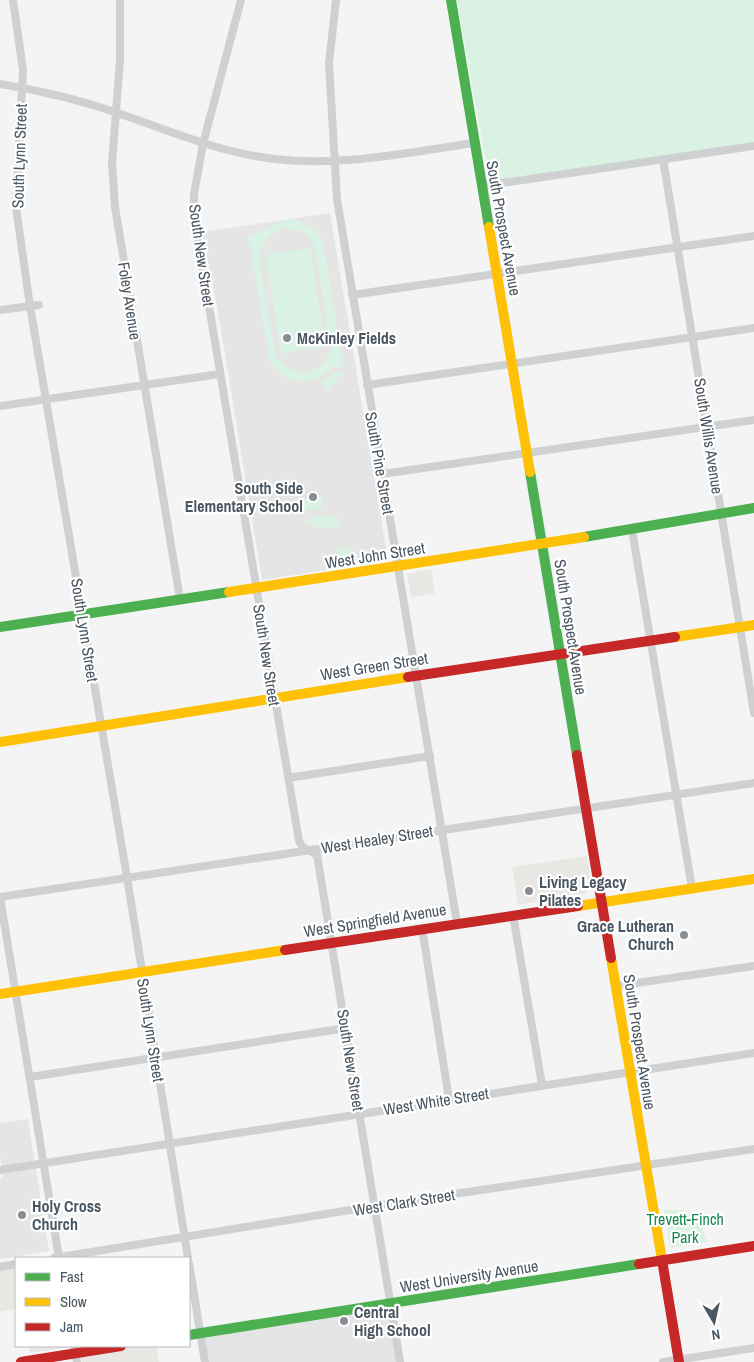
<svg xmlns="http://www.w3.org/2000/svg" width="754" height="1362" viewBox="0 0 754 1362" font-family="'Archivo Narrow',sans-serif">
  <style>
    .commercial { fill: #e8e7e3 }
    .education { fill: #e6e5e6 }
    .green { fill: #d9f2e3; fill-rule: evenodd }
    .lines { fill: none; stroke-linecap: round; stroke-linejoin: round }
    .street { stroke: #ced0d2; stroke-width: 8 }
    .fast { stroke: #4caf50; stroke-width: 10 }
    .slow { stroke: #ffc107; stroke-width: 10 }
    .jam { stroke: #c62828; stroke-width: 10 }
    .poi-dot { fill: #868d94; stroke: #fff; stroke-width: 2 }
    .labels { text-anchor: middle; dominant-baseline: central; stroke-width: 4.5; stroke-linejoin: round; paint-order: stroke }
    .street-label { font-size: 16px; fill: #4a5661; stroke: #fff }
    .poi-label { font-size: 16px; font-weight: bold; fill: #4a5661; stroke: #fff; text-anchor: start }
    .park-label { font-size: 16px; fill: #17864f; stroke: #fff }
  </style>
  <rect width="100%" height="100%" fill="#f4f4f4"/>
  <!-- commercial -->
  <path class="commercial" d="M 431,569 L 435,593 L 411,597 L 407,574 Z
    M 587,856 L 591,885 L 586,893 L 518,905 L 512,867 Z
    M 16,1268 L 16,1309 L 0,1312 L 0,1271 Z
    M 29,1346 L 75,1346 L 30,1353 Z
    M 80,1346 L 156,1346 L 159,1362 L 82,1362 Z"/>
  <!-- education -->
  <path class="education" d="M 330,213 L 388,560 L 262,580 L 218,312 L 202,232 Z
    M 28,1119 L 49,1251 L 0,1259 L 0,1179 L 3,1178 L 0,1156 L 0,1123 Z
    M 389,1306 L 398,1362 L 208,1362 L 204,1336 Z"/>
  <!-- green -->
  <path class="green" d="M 457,0 L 754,0 L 754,143 L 491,181 L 489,179 Z
    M 287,219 C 303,220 315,228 323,242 L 343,366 L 331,368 L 317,379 L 303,382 L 289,379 L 282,375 L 270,363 L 248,235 C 263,233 271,222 287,219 ZM 284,228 L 302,231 L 311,239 L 315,247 L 331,345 C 328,380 280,382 274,347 C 271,327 256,264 262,248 C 265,237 274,232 284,228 Z
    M 310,248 L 325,347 L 281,353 L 266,255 Z
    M 341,370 L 343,373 L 328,391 L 320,381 Z
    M 321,494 L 323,508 L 301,511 L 299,498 Z
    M 334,516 L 343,524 L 339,526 L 319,529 L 306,521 L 313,517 Z
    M 340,546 L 351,548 L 353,558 L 348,562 L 342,561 L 336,548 Z
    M 664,1210 C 694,1209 700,1212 706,1242 L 670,1248 Z"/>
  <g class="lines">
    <!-- street -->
    <path class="street" d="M 13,0 L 23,70 L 16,207 L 30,306 L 127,877 L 188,1258
      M 120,0 L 120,60 L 112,163 L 115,207 L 180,599
      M 241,0 L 203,144 L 194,194 L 194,217 L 299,841 L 303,847 L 317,855 L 400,1362
      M 336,0 L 329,64 L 337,199 L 457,923
      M 0,84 C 43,91 88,102 129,117 C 177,134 223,153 275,159 C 342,167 408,152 475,143
      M 663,159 L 754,713
      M 482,186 L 754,146
      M 352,295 L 754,236
      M 0,310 L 39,305
      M 367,385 L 754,328
      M 0,406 L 220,374
      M 382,474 L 754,420
      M 632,530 L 692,888
      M 288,778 L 430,756
      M 513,915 L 542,1085
      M 422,928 L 449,1099
      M 616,986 L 754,966
      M 30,1077 L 346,1028
      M 0,1170 L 754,1053
      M 54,1258 L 381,1205 L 754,1149
      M 59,1258 L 0,897 L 754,783
      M 189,1263 L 205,1362
      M 0,1267 L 16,1264
      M 74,1346 L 77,1362
      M 663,1362 L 754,1348"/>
    <!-- fast -->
    <path class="fast" d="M 451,0 L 489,227
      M 530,472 L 577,755
      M 584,537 L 754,508
      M 0,627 L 229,592
      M 189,1335 L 639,1264"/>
    <!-- slow -->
    <path class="slow" d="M 489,227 L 530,472
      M 229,592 L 584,537
      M 675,637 L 754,625
      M 0,742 L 408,677
      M 578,906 L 754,879
      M 611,958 L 662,1260
      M 0,994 L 285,950"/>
    <!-- jam -->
    <path class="jam" d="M 408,677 L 675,637
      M 577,755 L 611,958
      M 285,950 L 578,906
      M 662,1260 L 679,1362
      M 639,1264 L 754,1246
      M 21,1362 L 121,1346"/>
  </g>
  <!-- markers -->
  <g class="poi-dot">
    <circle cx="287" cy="338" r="5"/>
    <circle cx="313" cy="497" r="5"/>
    <circle cx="529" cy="891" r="5"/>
    <circle cx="684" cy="935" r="5"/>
    <circle cx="22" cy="1215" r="5"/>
    <circle cx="344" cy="1321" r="5"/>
  </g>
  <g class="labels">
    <!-- street labels -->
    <g class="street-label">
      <text transform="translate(19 156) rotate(-88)">South Lynn Street</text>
      <text transform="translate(504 228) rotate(80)">South Prospect Avenue</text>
      <text transform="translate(202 255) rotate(82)">South New Street</text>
      <text transform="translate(130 301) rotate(81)">Foley Avenue</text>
      <text transform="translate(709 436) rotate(81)">South Willis Avenue</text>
      <text transform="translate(380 463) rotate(80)">South Pine Street</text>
      <text transform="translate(375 555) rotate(-9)">West John Street</text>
      <text transform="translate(571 627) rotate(81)">South Prospect Avenue</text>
      <text transform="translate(85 630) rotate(81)">South Lynn Street</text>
      <text transform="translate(267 655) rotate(81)">South New Street</text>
      <text transform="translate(374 666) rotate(-9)">West Green Street</text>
      <text transform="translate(377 839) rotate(-9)">West Healey Street</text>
      <text transform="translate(375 920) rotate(-9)">West Springfield Avenue</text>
      <text transform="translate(151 1030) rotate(81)">South Lynn Street</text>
      <text transform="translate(640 1042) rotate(81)">South Prospect Avenue</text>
      <text transform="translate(351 1060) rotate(81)">South New Street</text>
      <text transform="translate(436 1101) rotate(-9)">West White Street</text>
      <text transform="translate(404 1202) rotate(-9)">West Clark Street</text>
      <text transform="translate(469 1276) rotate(-9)">West University Avenue</text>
    </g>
    <!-- poi labels -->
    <g class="poi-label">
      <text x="297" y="338">McKinley Fields</text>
      <text x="303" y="488" text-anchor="end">South Side<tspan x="303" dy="18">Elementary School</tspan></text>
      <text x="539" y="882">Living Legacy<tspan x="539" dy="18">Pilates</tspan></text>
      <text x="674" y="926" text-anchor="end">Grace Lutheran<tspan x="674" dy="18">Church</tspan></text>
      <text x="32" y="1206">Holy Cross<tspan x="32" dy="18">Church</tspan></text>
      <text x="354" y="1312">Central<tspan x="354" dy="18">High School</tspan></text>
    </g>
    <!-- park labels -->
    <g class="park-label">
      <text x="685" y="1219">Trevett-Finch<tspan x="685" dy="18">Park</tspan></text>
    </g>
  </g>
  <!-- legend -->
  <rect x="15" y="1257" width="175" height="90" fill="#ffffff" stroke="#b7bbc0"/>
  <rect x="25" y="1273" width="25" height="8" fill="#4caf50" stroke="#b7bbc0"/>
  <text x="60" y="1282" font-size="15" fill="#4a5661">Fast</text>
  <rect x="25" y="1298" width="25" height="8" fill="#ffc107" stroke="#b7bbc0"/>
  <text x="60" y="1307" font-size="15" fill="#4a5661">Slow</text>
  <rect x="25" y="1323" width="25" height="8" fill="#c62828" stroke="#b7bbc0"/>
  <text x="60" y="1332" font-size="15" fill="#4a5661">Jam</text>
  <!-- north arrow -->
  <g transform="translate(714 1322) rotate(171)" stroke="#ffffff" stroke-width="4" paint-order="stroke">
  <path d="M0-4L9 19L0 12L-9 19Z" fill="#4a5661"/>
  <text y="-8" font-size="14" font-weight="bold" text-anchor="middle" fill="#4a5661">N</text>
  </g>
</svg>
